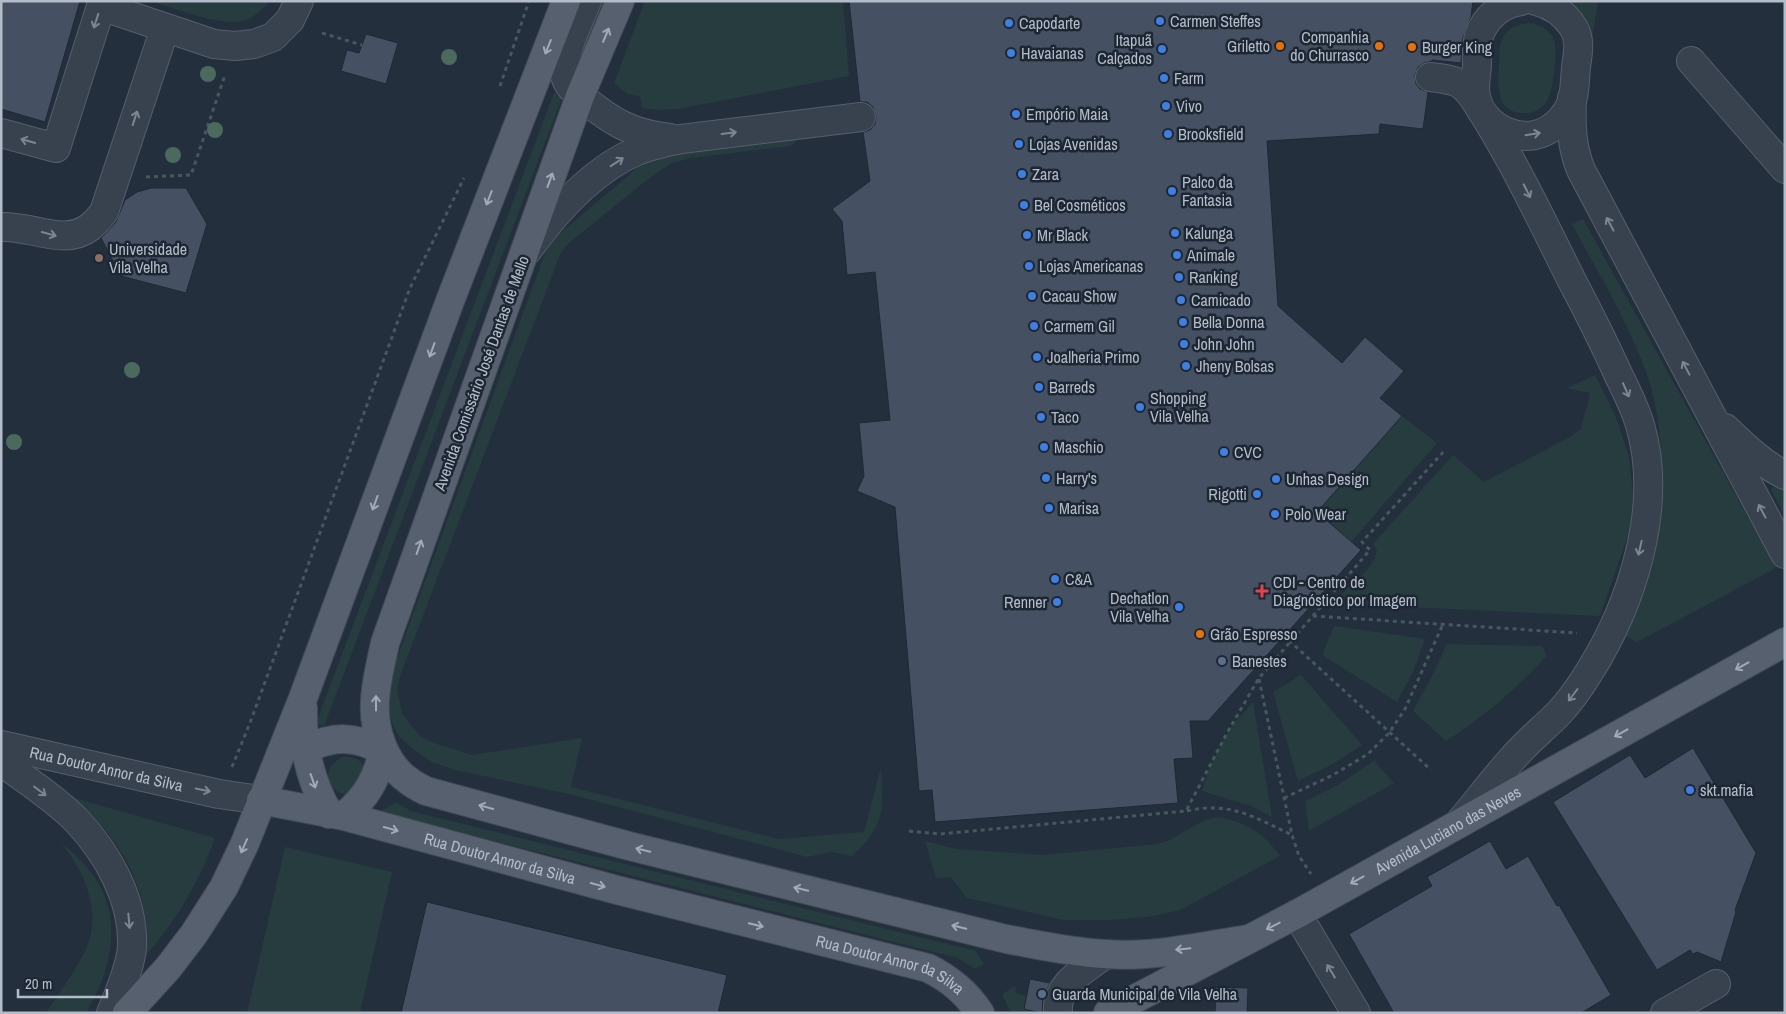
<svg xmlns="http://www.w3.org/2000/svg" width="1786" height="1014" viewBox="0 0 1786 1014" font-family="'Archivo Narrow',sans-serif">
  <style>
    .green { fill: #263c3f }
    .building { fill: #455162; stroke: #1f2835 }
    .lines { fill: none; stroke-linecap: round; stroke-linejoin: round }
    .minor-casing { stroke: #565f6c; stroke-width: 30 }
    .major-casing { stroke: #414a57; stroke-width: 30 }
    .path { stroke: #44595c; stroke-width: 3; stroke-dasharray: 4 4; stroke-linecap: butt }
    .minor { stroke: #38414e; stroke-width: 28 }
    .major { stroke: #56606e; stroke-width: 28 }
    .tree { fill: #4b6a5d }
    .oneway { stroke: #7c8592 }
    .oneway2 { stroke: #a1aab7 }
    .shop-dot { fill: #3f7fe0; stroke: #1d2633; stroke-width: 2 }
    .food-dot { fill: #e8710a; stroke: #1d2633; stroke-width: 2 }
    .education-dot { fill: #8d6e63; stroke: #1d2633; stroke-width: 2 }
    .health-dot { fill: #e0444e; stroke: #1d2633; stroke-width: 2 }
    .service-dot { fill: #5c6f8a; stroke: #1d2633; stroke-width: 2 }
    .labels { text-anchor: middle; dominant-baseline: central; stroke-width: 5; stroke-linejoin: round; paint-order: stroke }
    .poi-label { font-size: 16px; fill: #b4bcc9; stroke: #1d2633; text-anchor: start }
    .street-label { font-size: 16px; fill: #b4bcc9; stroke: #1d2633 }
  </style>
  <rect width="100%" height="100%" fill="#242f3e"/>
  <!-- green -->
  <path class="green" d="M 150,1 L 270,1 C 261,11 252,20 238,22 C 219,25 170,7 150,1 Z
    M 645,1 L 843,1 L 849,76 L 678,109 L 661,110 L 642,108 L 640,96 L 627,94 L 614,83 Z
    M 1565,1 L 1598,1 L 1592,40 L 1586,23 Z
    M 1530,23 C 1540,25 1550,29 1554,40 C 1558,49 1553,90 1548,100 C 1544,107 1535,113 1526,113 C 1494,115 1498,82 1499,62 C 1500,53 1499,43 1504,36 C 1510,26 1520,24 1530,23 Z
    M 554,93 L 563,95 L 324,726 L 316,723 Z
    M 805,132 L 791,146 L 690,158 L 670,164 L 652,176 L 570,242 L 561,252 L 399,679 L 397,689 L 402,714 L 420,736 L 431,742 L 472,755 L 582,738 L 571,787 L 779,839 L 864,832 L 881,767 C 883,811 886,824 852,856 L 831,852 L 807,857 L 569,794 L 455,770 L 432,762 L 414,750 L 398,735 L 389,716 L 386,701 L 394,666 L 545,253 L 558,235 L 648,159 L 666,149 Z
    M 1583,219 L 1776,568 L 1637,642 L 1625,636 C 1634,613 1644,589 1651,565 C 1665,512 1666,434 1649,381 C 1631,326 1599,275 1572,224 Z
    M 1595,375 L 1615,415 L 1629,456 L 1633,495 L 1630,530 L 1600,616 L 1343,604 L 1342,594 C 1355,578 1373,571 1377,550 L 1373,544 L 1453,455 L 1484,482 L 1570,437 L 1581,429 L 1590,393 L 1567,388 Z
    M 1402,416 L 1437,443 L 1351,542 L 1317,512 Z
    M 1775,485 L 1785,490 L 1785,516 L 1771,490 Z
    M 1334,626 L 1425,639 L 1413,672 L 1397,702 L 1322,655 Z
    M 1447,644 L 1542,646 L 1547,656 C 1515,690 1486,715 1446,741 L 1413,711 L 1431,678 Z
    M 1301,675 L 1362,745 L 1331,765 L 1298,781 L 1273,692 Z
    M 1253,702 L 1272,817 L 1251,806 L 1202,791 L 1211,764 L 1230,728 Z
    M 342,757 C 355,756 362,760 367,772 L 349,796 C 325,791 320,769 342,757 Z
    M 1374,761 L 1394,783 L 1309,831 L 1305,801 L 1338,785 Z
    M 74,798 L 215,838 C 199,882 178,918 147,954 C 147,941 147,928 145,915 C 137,865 110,831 74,798 Z
    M 396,802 L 411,811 L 976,951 L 984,964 L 976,969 L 955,957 L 934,952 L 379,812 Z
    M 1219,817 C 1245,822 1265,834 1280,856 L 1180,910 L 1148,917 L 1109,920 L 1063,920 L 967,898 L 951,877 L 936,878 L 925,841 L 956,849 L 1042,855 L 1158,844 C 1183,837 1194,820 1219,817 Z
    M 60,842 C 74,853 87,865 97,881 C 123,921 110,975 86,1013 L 46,1013 C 59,993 74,973 85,951 C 103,914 85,870 60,842 Z
    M 285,847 L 392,872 L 360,1013 L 247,1013 Z
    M 1016,986 L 1015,993 L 1027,996 L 1024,1009 L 1042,1013 L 1011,1013 L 1002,994 Z"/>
  <!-- building -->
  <path class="building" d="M 1,1 L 80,1 L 45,122 L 1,109 Z
    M 849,1 L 1473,1 L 1471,17 L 1463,37 L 1461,63 L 1432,60 L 1432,61 L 1424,63 L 1418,67 L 1415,75 L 1416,84 L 1420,89 L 1428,92 L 1423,129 L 1380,124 L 1379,134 L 1267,141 L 1278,306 L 1342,363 L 1365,337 L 1404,371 L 1380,398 L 1402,416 L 1317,512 L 1361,550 L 1208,721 L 1190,721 L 1193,758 L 1174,759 L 1178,803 L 935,822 L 932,790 L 919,791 L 895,507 L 857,491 L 864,476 L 859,423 L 890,420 L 875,272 L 847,275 L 842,221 L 832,209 L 870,181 L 863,132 L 870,130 L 875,124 L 876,116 L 873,107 L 867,102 L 860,102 Z
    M 366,34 L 398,43 L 386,84 L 341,71 L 347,50 L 359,53 Z
    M 151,188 L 186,188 L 207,224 L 186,293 L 121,276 L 101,238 L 116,222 L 125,200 L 137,192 Z
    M 1693,748 L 1756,853 L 1735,910 L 1736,912 L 1721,962 L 1697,952 L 1693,954 L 1690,950 L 1657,970 L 1553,802 L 1630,755 L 1645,778 Z
    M 1490,841 L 1506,869 L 1528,856 L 1557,906 L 1559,905 L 1611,995 L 1581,1013 L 1394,1013 L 1349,934 L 1432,886 L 1427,877 Z
    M 427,902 L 727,975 L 718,1013 L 401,1013 Z
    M 1030,979 L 1050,983 L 1043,998 L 1042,1013 L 1024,1009 Z
    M 1216,987 L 1248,988 L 1247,1013 L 1215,1013 Z"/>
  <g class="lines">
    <!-- minor casing -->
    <g class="minor-casing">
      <g id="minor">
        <path d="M 587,1 C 579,22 562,53 565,75 C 567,86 576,92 584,99 C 612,122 632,134 670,138"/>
        <path d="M 1521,1 C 1502,3 1485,18 1479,36 C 1476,45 1477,57 1477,66 C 1476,74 1475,82 1475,89 C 1476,116 1500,135 1526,136 C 1548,136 1568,118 1573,97 C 1575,88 1575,77 1576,67 C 1578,53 1581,39 1573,27 C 1564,13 1552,5 1536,1"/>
        <path d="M 1691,61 L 1785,169"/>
        <path d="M 1430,77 C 1457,80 1463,81 1478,105"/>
        <path d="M 1572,98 C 1571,124 1571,146 1581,170 L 1785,554"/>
        <path d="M 1,133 L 56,148 L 101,6 L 214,44 L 235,46 L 254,44 L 273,37 L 290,20 L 299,1"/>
        <path d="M 1,227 C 31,225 64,247 90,227 C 95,223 100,217 104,212 L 165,28"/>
        <path d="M 527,251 C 555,212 592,170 637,151 C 651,145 666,142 681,139 L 861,117"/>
        <path d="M 1725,428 C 1743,445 1762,464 1785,475"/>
        <path id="s1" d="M 1,745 L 219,794 L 261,800"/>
        <path d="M 1,762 C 24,778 58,801 77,821 C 108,854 134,900 132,947 C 131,964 118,997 111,1013"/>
        <path d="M 1459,823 C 1477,802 1494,779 1513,758 C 1527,742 1544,728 1559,713 C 1569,702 1580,687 1588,674 C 1632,605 1664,506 1640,425 C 1635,408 1627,392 1619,376 C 1604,343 1588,311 1571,279 C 1544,225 1518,170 1486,118"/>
        <path d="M 1297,914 L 1356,1013"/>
        <path d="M 1058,1013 C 1055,984 1085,970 1105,954"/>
        <path d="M 1665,1013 L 1716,984"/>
      </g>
    </g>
    <!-- major casing -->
    <g class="major-casing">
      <g id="major">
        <path d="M 620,1 L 580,96 L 385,643 C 381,662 376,681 375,700 C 373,729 384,764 409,781 C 414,785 420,788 426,791 L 629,846 L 1006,939 C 1039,945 1071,952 1104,954 C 1151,958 1202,946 1248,939"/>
        <path d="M 303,708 C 302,747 310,781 329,814"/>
        <path d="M 305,749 C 334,736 354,735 383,751"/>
        <path id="s2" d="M 261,800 L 344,816 L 617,890 L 928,968 C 950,979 966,992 980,1013"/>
        <path d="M 344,816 C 366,798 377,779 383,751"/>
        <path d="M 127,1013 L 168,968 L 194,934 L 224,887 L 245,843 L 303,698 L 450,301 L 566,1"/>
        <path id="s3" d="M 1108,1013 L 1297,914 L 1785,642"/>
      </g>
    </g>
    <!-- path -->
    <path class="path" d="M 322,33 L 362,45
      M 500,86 L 529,1
      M 146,177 L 191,175 L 225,75
      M 1313,616 L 1577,633
      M 1283,635 L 1431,770
      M 1259,679 L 1292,835 L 1299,856 L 1311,874
      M 232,767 L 250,723 L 410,288 L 464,178
      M 1284,798 L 1333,775 L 1368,754 L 1389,733 L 1405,709 L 1443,624
      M 1187,811 C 1229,801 1254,817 1292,835
      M 909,831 L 940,834 L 1186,811 L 1227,733 L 1259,678 L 1370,550 L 1362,542 L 1445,450"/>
    <!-- minor -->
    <use href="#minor" class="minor"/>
    <!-- major -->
    <use href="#major" class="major"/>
  </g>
  <!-- trees -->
  <g class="tree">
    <circle cx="449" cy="57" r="8"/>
    <circle cx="208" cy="74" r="8"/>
    <circle cx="215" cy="130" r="8"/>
    <circle cx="173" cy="155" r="8"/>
    <circle cx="132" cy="370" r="8"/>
    <circle cx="14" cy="442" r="8"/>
  </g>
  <!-- one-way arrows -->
  <defs><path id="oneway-shaft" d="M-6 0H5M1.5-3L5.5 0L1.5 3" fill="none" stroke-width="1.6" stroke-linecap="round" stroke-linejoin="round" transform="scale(1.25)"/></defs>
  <g class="oneway">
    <use href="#oneway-shaft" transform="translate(96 21) rotate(108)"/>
    <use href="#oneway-shaft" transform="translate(135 118) rotate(-72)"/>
    <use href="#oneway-shaft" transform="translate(729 133) rotate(-7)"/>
    <use href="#oneway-shaft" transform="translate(1533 134) rotate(-9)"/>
    <use href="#oneway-shaft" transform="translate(28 141) rotate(-164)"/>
    <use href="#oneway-shaft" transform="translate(617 162) rotate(-33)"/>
    <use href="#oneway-shaft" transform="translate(1527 191) rotate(63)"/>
    <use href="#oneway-shaft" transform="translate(1610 224) rotate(-118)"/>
    <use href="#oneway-shaft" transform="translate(49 234) rotate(15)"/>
    <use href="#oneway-shaft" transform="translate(1686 368) rotate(-118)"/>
    <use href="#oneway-shaft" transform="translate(1626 390) rotate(66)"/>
    <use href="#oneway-shaft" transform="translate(1762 511) rotate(-118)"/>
    <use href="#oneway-shaft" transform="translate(1640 548) rotate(103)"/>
    <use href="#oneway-shaft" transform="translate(1573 695) rotate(127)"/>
    <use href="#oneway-shaft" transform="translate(203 790) rotate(12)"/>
    <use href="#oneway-shaft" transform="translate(40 791) rotate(37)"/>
    <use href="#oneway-shaft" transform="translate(129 921) rotate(85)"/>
    <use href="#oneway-shaft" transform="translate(1331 971) rotate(-121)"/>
  </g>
  <g class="oneway2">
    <use href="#oneway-shaft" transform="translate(606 35) rotate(-67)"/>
    <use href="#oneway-shaft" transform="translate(548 47) rotate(112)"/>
    <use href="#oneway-shaft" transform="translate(550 180) rotate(-70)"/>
    <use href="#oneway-shaft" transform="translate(489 198) rotate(111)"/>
    <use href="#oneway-shaft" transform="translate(432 350) rotate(110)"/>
    <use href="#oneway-shaft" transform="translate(375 503) rotate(110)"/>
    <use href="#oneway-shaft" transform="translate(419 547) rotate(-71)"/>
    <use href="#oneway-shaft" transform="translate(1742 666) rotate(151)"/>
    <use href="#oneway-shaft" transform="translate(376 703) rotate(-90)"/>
    <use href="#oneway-shaft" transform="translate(1621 733) rotate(151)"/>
    <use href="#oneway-shaft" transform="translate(313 781) rotate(71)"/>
    <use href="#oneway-shaft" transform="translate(486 807) rotate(-165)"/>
    <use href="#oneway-shaft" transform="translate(391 829) rotate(15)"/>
    <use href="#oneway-shaft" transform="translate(244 846) rotate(114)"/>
    <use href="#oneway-shaft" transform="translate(643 850) rotate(-166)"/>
    <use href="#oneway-shaft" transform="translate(1357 880) rotate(151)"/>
    <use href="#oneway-shaft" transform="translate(598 885) rotate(15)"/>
    <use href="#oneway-shaft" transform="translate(801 889) rotate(-166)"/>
    <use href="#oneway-shaft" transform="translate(756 925) rotate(14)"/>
    <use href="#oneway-shaft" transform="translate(1273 926) rotate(153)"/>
    <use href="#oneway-shaft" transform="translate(959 927) rotate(-166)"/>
    <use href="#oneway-shaft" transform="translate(1183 949) rotate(174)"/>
  </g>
  <!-- markers -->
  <g class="shop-dot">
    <circle cx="1160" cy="21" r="5"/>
    <circle cx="1009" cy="23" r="5"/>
    <circle cx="1162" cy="49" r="5"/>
    <circle cx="1011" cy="53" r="5"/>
    <circle cx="1164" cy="78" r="5"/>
    <circle cx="1166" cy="106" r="5"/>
    <circle cx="1016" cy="114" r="5"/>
    <circle cx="1168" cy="134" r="5"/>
    <circle cx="1019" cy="144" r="5"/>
    <circle cx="1022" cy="174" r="5"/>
    <circle cx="1172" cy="191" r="5"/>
    <circle cx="1024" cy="205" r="5"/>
    <circle cx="1175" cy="233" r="5"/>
    <circle cx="1027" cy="235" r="5"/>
    <circle cx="1177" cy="255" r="5"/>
    <circle cx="1029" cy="266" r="5"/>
    <circle cx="1179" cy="277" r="5"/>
    <circle cx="1032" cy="296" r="5"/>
    <circle cx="1181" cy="300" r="5"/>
    <circle cx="1183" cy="322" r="5"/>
    <circle cx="1034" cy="326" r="5"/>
    <circle cx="1184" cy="344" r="5"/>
    <circle cx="1037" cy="357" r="5"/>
    <circle cx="1186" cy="366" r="5"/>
    <circle cx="1039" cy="387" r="5"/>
    <circle cx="1140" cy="407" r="5"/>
    <circle cx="1041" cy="417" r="5"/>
    <circle cx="1044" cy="447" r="5"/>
    <circle cx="1224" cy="452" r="5"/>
    <circle cx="1046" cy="478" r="5"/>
    <circle cx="1276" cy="479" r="5"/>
    <circle cx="1257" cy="494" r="5"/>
    <circle cx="1049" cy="508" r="5"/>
    <circle cx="1275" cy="514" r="5"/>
    <circle cx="1055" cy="579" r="5"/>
    <circle cx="1057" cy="602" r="5"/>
    <circle cx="1179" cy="607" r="5"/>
    <circle cx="1690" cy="790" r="5"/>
  </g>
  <g class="food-dot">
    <circle cx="1280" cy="46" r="5"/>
    <circle cx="1379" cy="46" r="5"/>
    <circle cx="1412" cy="47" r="5"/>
    <circle cx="1200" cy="634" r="5"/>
  </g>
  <circle class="education-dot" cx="99" cy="258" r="5"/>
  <path class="health-dot" d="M1259.5 583.5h5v5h5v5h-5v5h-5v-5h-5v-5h5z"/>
  <g class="service-dot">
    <circle cx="1222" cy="661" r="5"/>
    <circle cx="1042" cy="994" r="5"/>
  </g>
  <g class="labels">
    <!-- poi labels -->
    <g class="poi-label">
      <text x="1170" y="21">Carmen Steffes</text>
      <text x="1019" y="23">Capodarte</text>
      <text x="1369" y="37" text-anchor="end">Companhia<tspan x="1369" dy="18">do Churrasco</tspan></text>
      <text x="1152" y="40" text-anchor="end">Itapuã<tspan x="1152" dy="18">Calçados</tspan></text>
      <text x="1270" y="46" text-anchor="end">Griletto</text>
      <text x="1422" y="47">Burger King</text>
      <text x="1021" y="53">Havaianas</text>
      <text x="1174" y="78">Farm</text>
      <text x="1176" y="106">Vivo</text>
      <text x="1026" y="114">Empório Maia</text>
      <text x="1178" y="134">Brooksfield</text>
      <text x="1029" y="144">Lojas Avenidas</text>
      <text x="1032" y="174">Zara</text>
      <text x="1182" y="182">Palco da<tspan x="1182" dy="18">Fantasia</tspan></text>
      <text x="1034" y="205">Bel Cosméticos</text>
      <text x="1185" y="233">Kalunga</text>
      <text x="1037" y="235">Mr Black</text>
      <text x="109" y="249">Universidade<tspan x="109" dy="18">Vila Velha</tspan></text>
      <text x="1187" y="255">Animale</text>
      <text x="1039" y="266">Lojas Americanas</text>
      <text x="1189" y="277">Ranking</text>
      <text x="1042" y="296">Cacau Show</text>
      <text x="1191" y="300">Camicado</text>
      <text x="1193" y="322">Bella Donna</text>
      <text x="1044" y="326">Carmem Gil</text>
      <text x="1194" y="344">John John</text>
      <text x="1047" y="357">Joalheria Primo</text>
      <text x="1196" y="366">Jheny Bolsas</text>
      <text x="1049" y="387">Barreds</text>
      <text x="1150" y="398">Shopping<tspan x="1150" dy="18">Vila Velha</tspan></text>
      <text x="1051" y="417">Taco</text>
      <text x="1054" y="447">Maschio</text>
      <text x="1234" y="452">CVC</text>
      <text x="1056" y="478">Harry's</text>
      <text x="1286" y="479">Unhas Design</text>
      <text x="1247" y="494" text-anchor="end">Rigotti</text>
      <text x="1059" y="508">Marisa</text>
      <text x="1285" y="514">Polo Wear</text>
      <text x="1065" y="579">C&amp;A</text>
      <text x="1273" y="582">CDI - Centro de<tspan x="1273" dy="18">Diagnóstico por Imagem</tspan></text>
      <text x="1169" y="598" text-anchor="end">Dechatlon<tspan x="1169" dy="18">Vila Velha</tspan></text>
      <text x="1047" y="602" text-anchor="end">Renner</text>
      <text x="1210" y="634">Grão Espresso</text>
      <text x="1232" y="661">Banestes</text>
      <text x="1700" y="790">skt.mafia</text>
      <text x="1052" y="994">Guarda Municipal de Vila Velha</text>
    </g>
    <!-- street labels -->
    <g class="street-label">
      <text transform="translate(481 373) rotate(-70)">Avenida Comissário José Dantas de Mello</text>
      <text stroke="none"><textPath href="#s1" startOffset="108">Rua Doutor Annor da Silva</textPath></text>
      <text stroke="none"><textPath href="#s3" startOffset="386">Avenida Luciano das Neves</textPath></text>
      <text stroke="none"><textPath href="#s2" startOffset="246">Rua Doutor Annor da Silva</textPath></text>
      <text stroke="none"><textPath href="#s2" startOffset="651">Rua Doutor Annor da Silva</textPath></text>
    </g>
  </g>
  <!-- border -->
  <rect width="1786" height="1014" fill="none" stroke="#b4bcc9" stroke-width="5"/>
  <!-- scale -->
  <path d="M18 989v8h89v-8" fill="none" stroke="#b4bcc9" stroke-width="2.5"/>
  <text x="25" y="989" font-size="15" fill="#b4bcc9" stroke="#1d2633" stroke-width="4" paint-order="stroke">20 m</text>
</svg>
